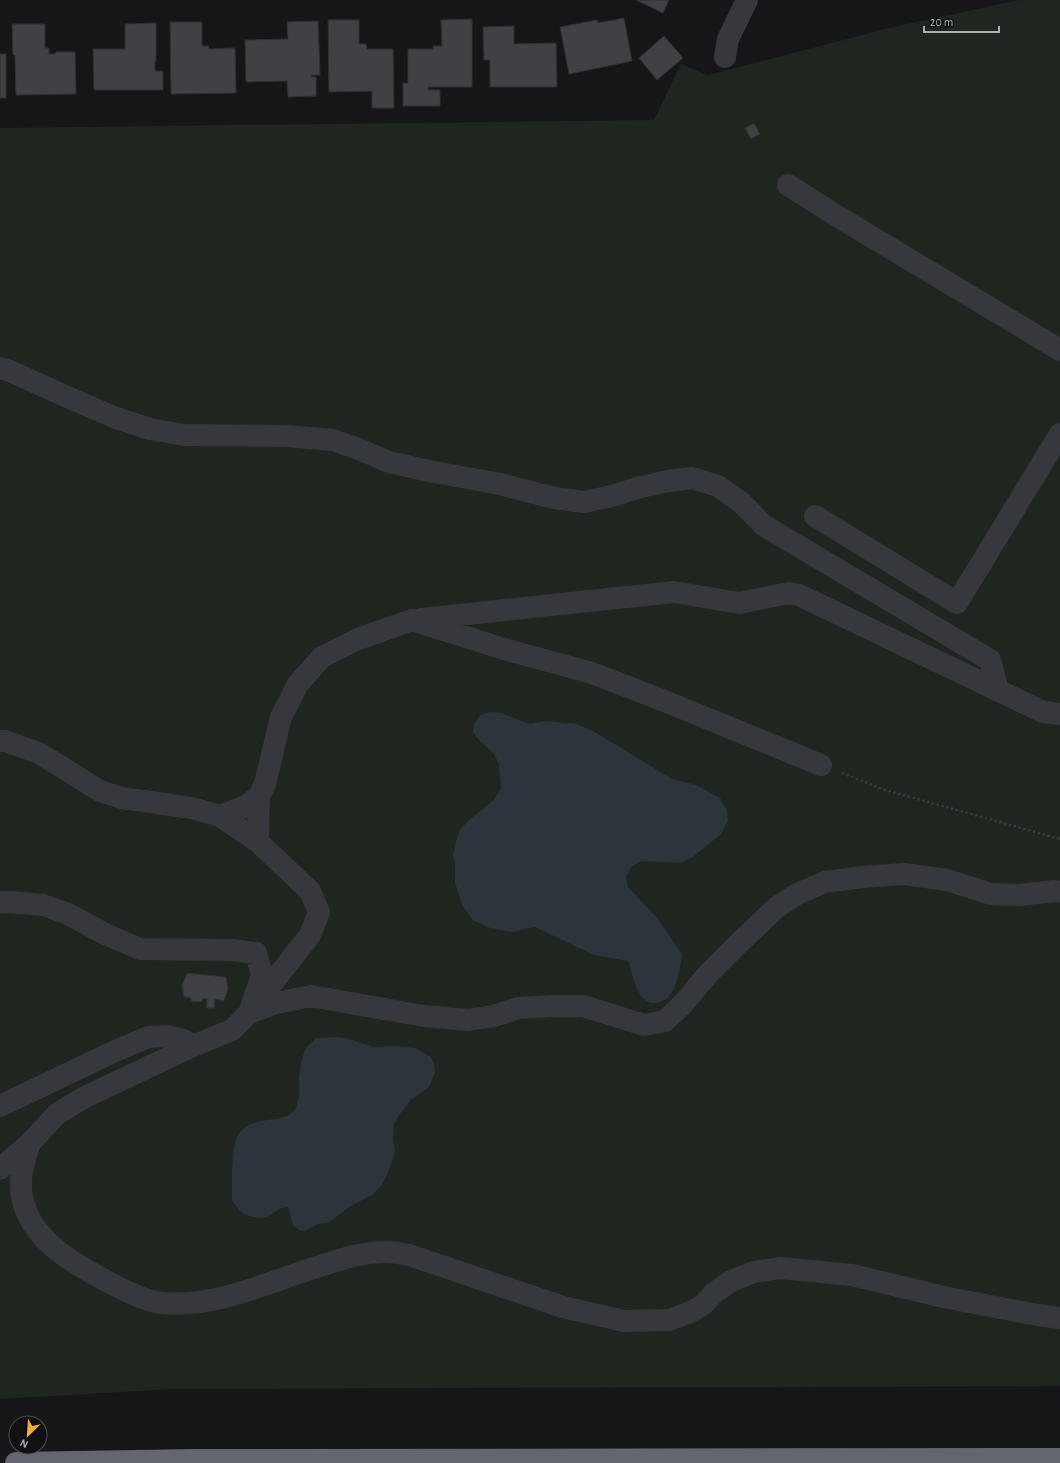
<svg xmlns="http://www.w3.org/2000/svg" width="1060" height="1463" viewBox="0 0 1060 1463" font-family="'Alegreya Sans',sans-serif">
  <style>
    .green { fill: #1e261f }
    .water { fill: #2c353c }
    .building { fill: #404145; stroke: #303034 }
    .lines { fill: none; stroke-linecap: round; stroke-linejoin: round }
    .path { stroke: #3d3f44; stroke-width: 2.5; stroke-dasharray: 2 3; stroke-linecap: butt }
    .minor { stroke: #37383d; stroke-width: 22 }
    .highway { stroke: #63666e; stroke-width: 22 }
  </style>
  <rect width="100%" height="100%" fill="#161618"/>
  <!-- green -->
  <path class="green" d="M 1019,0 L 1060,0 L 1060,1386 L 173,1389 L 0,1399 L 0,128 L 654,120 L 681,64 L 708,75 L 893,27 Z"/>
  <!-- water -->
  <path class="water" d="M 490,712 L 501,713 L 530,724 L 546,721 L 576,724 L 593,731 L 672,779 L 696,785 L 720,798 L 727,810 L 728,821 L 721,834 L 693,857 L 681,863 L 642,861 L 632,866 L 626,877 L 628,887 L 658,919 L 682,954 C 679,972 677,1002 654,1003 C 649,1003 644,1000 641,996 C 634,986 632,972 628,961 L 594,955 L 535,927 L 511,932 L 490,928 L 473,920 L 462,905 L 455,882 L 455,865 L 453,854 L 459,831 L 469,820 L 494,800 L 501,789 L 499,764 L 494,754 L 479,740 L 473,732 L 474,725 L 480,715 Z
    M 337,1037 L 350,1039 L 372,1047 L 397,1046 L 415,1048 L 431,1057 L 434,1064 L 435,1073 L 429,1087 L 411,1100 L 402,1111 L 394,1123 L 393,1139 L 395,1151 L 388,1173 L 381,1186 L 372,1195 L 349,1207 L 330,1222 L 318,1224 L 305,1231 L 299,1230 L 293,1225 L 288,1207 C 280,1207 277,1211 271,1215 C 263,1220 247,1217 240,1211 C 237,1208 235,1204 232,1201 C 232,1186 231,1150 237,1137 C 250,1112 286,1126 295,1109 C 300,1099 299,1093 299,1082 C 299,1075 301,1056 306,1049 C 308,1045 313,1042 316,1038 Z"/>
  <!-- building -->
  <path class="building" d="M 636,0 L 669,0 L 663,13 Z
    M 624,18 L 632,61 L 569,74 L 560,27 L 597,20 L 598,23 Z
    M 472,19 L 472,87 L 428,87 L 428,90 L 440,90 L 440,106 L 403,106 L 403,83 L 408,83 L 408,49 L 433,49 L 433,46 L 442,46 L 441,20 Z
    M 328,20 L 359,20 L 359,44 L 366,44 L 367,49 L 393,49 L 394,108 L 372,108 L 372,91 L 329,92 Z
    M 318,21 L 320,75 L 311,75 L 312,77 L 316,77 L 316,96 L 288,97 L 287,81 L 246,82 L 245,40 L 288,39 L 287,22 Z
    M 170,22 L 202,22 L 202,46 L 208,46 L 209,49 L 235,48 L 236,93 L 171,94 Z
    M 156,23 L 156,61 L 155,61 L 155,71 L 163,71 L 163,90 L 94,90 L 93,49 L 125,49 L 125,24 Z
    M 12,24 L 45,24 L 45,48 L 49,48 L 49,54 L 55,54 L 56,52 L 75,52 L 76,94 L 16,95 L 15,55 L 13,55 Z
    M 514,26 L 514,44 L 556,43 L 557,87 L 490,87 L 490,60 L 484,60 L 483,27 Z
    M 664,36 L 683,58 L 657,80 L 639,58 Z
    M 0,54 L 6,54 L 6,98 L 0,98 Z
    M 754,123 L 760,134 L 751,139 L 745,128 Z
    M 187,973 L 226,977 L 228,989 L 224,1001 L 215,999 L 214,1008 L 206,1008 L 207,999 L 203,998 L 202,1002 L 191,1001 L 191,998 L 184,997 L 182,985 Z"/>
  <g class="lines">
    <!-- path -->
    <path class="path" d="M 842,773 L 882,789 L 1060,839"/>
    <!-- minor -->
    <path class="minor" d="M 725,57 L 728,39 L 747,0
      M 788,185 L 837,216 L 1060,350
      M 0,368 L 10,371 L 65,396 L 116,418 L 150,429 L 184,435 L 285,436 L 333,440 L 361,450 L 389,462 L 429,471 L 500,484 L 554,498 L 584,502 L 612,496 L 641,487 L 668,481 L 692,478 L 718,486 L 742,503 L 763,525 L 990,660 L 998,691
      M 815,516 L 957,603 L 1060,434
      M 421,619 L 674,592 L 739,603 L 789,593 L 799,595 L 1043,712 L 1060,714
      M 0,741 L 5,741 L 39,753 L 100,791 L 122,798 L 192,808 L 220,816 L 258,842 L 310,891 L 319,912 L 310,935 L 249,1013 L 232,1030 L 193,1046 L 85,1097 L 57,1114 L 30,1143 L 0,1169
      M 220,816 L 246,806 L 259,796 L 265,784 L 281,717 L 298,684 L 322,657 L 358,639 L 412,620 L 504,649 L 592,673 L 662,700 L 821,765
      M 258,842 L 259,796
      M 0,902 L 11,902 L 43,905 L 68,914 L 105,934 L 140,949 L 232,950 L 256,953 L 262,975 L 249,1013 L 276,1003 L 311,996 L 424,1016 L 468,1020 L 494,1016 L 518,1008 L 553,1006 L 583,1006 L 644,1025 L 665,1021 L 683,1004 L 707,975 L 737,945 L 777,907 L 797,894 L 825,882 L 863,877 L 904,874 L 947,880 L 991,894 L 1018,895 L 1054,891 L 1060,892
      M 0,1106 L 111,1053 L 148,1037 L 167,1036 L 183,1040 L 193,1046
      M 30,1143 C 26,1155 21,1168 21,1181 C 19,1212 39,1237 62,1254 C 83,1269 138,1301 162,1303 C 217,1308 270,1281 320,1266 C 342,1259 365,1251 388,1252 C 395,1252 402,1254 409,1255 L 563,1307 L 624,1321 L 669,1320 L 691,1312 L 704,1304 L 713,1294 L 731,1281 L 754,1272 L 780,1268 L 812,1271 L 852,1275 L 948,1298 L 1038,1315 L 1060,1318"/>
    <!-- highway -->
    <path class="highway" d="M 16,1463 L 195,1460 L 1060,1459"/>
  </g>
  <!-- north arrow -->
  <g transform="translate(28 1435) rotate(205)"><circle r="19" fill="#111113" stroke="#4d4f55"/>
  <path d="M0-3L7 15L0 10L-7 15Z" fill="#f2b134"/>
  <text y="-6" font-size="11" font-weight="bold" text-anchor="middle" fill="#a8adb8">N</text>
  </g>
  <!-- scale -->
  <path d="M924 26v6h75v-6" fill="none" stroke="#a8adb8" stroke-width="2"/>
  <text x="930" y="26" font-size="12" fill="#a8adb8" stroke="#111113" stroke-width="3" paint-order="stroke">20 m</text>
</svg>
